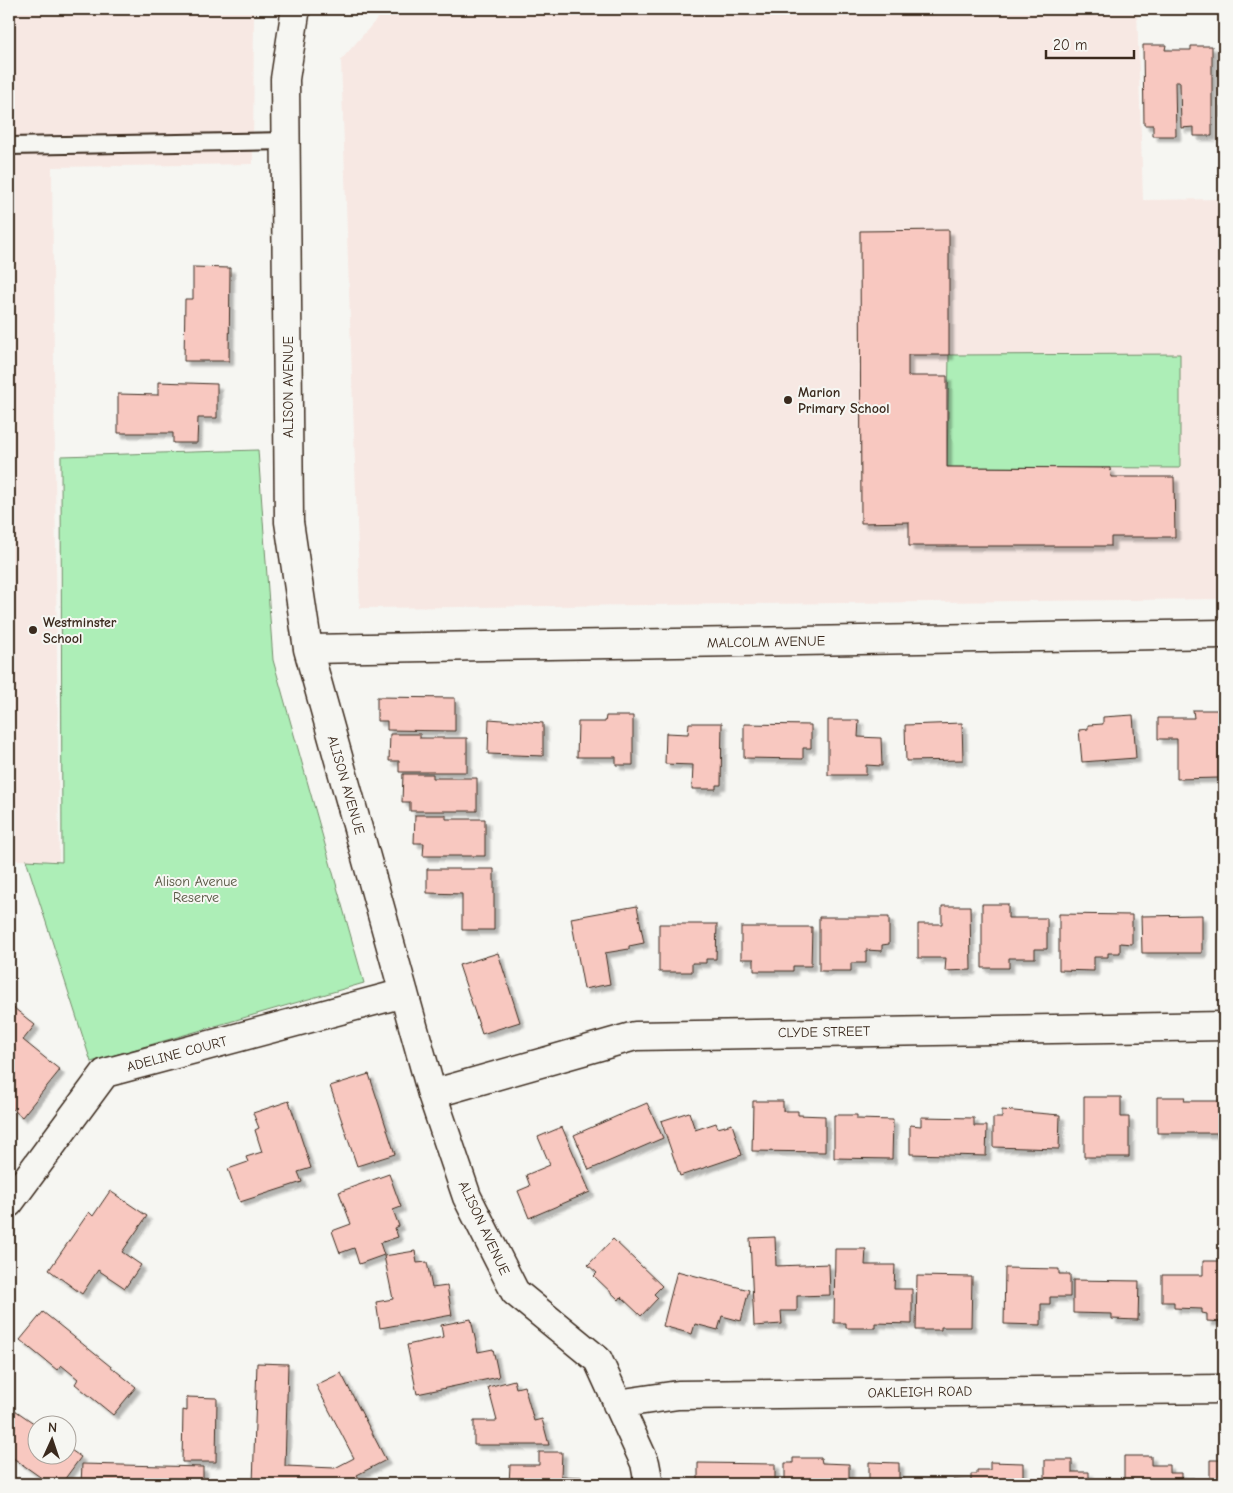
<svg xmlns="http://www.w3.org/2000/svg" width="1233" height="1493" viewBox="0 0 1233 1493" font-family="'Comic Neue',sans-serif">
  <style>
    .built { fill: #f7e8e3 }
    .green { fill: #adeeb7; stroke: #748c6a }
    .building { fill: #f8c8c0; stroke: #3b2a1e; filter: url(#shadow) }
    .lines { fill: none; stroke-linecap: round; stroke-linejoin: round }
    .service-casing { stroke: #3b2a1e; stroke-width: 20 }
    .minor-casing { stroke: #3b2a1e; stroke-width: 31 }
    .service { stroke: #f6f6f2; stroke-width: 16 }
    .minor { stroke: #f6f6f2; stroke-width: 28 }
    .poi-dot { fill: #3b2a1e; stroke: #f6f6f2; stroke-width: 2 }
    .labels { text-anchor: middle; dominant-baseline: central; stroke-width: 4; stroke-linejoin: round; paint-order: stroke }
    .street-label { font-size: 14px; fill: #3b2a1e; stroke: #f6f6f2 }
    .poi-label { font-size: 14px; font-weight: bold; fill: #3b2a1e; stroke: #f6f6f2; text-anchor: start }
    .park-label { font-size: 14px; fill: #52513d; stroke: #f6f6f2 }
  </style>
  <defs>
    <filter id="shadow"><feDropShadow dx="4.5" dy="4.5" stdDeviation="1" flood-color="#0004"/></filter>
  </defs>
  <rect width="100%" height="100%" fill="#f6f6f2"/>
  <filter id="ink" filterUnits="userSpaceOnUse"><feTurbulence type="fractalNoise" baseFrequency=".02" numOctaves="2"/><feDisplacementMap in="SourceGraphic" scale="10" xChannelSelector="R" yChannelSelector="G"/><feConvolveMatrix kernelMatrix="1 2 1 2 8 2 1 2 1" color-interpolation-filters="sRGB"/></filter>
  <g filter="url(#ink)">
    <!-- built -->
    <path class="built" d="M 9,9 L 254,9 L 253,164 L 52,167 L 59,861 L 9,860 Z
      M 725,9 L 1137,9 L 1143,200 L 1224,199 L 1224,599 L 360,608 L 341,60 L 384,11 Z"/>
    <!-- green -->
    <path class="green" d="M 1180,354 L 1180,468 L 947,467 L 949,355 Z
      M 258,450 L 273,660 L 364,983 L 91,1062 L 26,860 L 62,862 L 61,456 Z"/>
    <!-- building -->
    <path class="building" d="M 1221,43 L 1224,43 L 1224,136 L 1222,136 Z
      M 1143,45 L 1166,45 L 1165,50 L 1191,50 L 1191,46 L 1212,46 L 1212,136 L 1194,136 L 1194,127 L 1181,128 L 1180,82 L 1175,82 L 1176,136 L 1153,136 L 1153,125 L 1144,125 Z
      M 949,230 L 949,355 L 908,355 L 908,376 L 947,376 L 947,467 L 1110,468 L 1111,477 L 1174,477 L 1175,537 L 1111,537 L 1111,546 L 909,546 L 909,522 L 861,523 L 860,231 Z
      M 193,267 L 230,268 L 229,361 L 184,361 L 185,299 L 193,299 Z
      M 158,382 L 217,384 L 217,418 L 198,418 L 197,443 L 173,443 L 173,433 L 118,433 L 118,394 L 158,395 Z
      M 377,697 L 455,698 L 455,731 L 387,730 L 387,721 L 377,721 Z
      M 1193,710 L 1219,710 L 1219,778 L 1177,779 L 1177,739 L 1158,739 L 1158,718 L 1194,718 Z
      M 1133,715 L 1136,758 L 1082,762 L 1079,730 L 1088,729 L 1088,725 L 1103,724 L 1103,717 Z
      M 606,716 L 633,716 L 633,765 L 616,765 L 616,757 L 577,757 L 578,722 L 605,722 Z
      M 489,719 L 543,723 L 543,756 L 488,754 Z
      M 828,720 L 859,720 L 858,737 L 881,738 L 882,766 L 866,765 L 866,775 L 828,775 Z
      M 689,723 L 722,723 L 721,785 L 716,785 L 716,789 L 692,789 L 693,765 L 665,764 L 666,733 L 688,734 Z
      M 962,723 L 963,760 L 906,761 L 905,725 Z
      M 744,724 L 811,725 L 811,748 L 803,748 L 803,759 L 744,758 Z
      M 390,734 L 420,734 L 420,738 L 467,738 L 467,772 L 399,772 L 399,761 L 389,761 Z
      M 403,774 L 433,774 L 433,778 L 477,778 L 477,811 L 410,811 L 410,802 L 402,802 Z
      M 415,815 L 446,815 L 446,819 L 485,819 L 485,856 L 423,856 L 424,843 L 414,843 Z
      M 427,869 L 494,869 L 494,930 L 462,930 L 462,894 L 427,893 Z
      M 982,904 L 1008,904 L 1008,918 L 1047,918 L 1047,949 L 1035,949 L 1035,958 L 1009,958 L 1009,968 L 982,968 Z
      M 637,906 L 644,943 L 629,946 L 629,949 L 605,953 L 610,984 L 584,989 L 571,918 Z
      M 942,906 L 970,906 L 971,970 L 945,971 L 946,958 L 918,958 L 918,924 L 942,924 Z
      M 1059,914 L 1132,915 L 1132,944 L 1120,943 L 1120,953 L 1108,953 L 1108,957 L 1094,957 L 1094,971 L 1059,970 Z
      M 1202,915 L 1202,953 L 1142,953 L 1141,916 Z
      M 819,917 L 889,917 L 889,944 L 882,945 L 882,951 L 866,950 L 866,963 L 851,963 L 851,971 L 819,971 Z
      M 659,924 L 717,924 L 716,959 L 706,959 L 706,963 L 692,963 L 692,972 L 659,972 Z
      M 741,927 L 812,927 L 811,966 L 793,966 L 793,971 L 754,971 L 754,959 L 741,959 Z
      M 498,953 L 520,1022 L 482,1034 L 459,965 Z
      M 9,1004 L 35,1025 L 23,1040 L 60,1070 L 22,1117 L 9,1106 Z
      M 369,1074 L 395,1154 L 357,1166 L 330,1086 Z
      M 1084,1097 L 1121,1097 L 1121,1117 L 1129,1117 L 1129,1157 L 1084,1157 Z
      M 1157,1097 L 1185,1097 L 1184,1101 L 1220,1101 L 1220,1133 L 1157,1133 Z
      M 289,1101 L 311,1168 L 298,1172 L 302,1182 L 240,1202 L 228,1169 L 248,1162 L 246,1157 L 262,1152 L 255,1130 L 259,1128 L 253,1113 Z
      M 753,1101 L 783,1101 L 783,1111 L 798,1111 L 798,1115 L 825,1116 L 825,1152 L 752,1151 Z
      M 647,1103 L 663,1138 L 589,1170 L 574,1135 Z
      M 1002,1110 L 1060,1115 L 1059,1149 L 993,1147 L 993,1118 L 1002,1118 Z
      M 689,1112 L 695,1130 L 716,1123 L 718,1128 L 732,1124 L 742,1155 L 680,1176 L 661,1121 Z
      M 834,1115 L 857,1115 L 857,1119 L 893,1120 L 892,1159 L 834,1158 Z
      M 921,1117 L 974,1118 L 974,1126 L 987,1126 L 986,1156 L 910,1154 L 910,1125 L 921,1126 Z
      M 562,1127 L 590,1192 L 529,1218 L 518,1191 L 530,1186 L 526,1175 L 550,1165 L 538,1137 Z
      M 389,1174 L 401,1207 L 393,1210 L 399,1226 L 395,1228 L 398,1237 L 380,1243 L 384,1255 L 359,1264 L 354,1248 L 340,1253 L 332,1231 L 351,1224 L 339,1192 Z
      M 110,1191 L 147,1216 L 122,1252 L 141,1265 L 125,1288 L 98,1270 L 82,1294 L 49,1270 L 89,1212 L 93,1216 Z
      M 775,1237 L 776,1266 L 829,1264 L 830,1295 L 797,1296 L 797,1311 L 781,1311 L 782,1324 L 754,1326 L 750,1238 Z
      M 613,1239 L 662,1286 L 654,1294 L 658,1298 L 641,1316 L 621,1297 L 619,1300 L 594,1276 L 597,1273 L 588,1265 Z
      M 835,1249 L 866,1249 L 865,1265 L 895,1265 L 894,1289 L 912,1289 L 912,1324 L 875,1323 L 875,1328 L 846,1328 L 846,1323 L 834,1323 Z
      M 415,1251 L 417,1263 L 427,1262 L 432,1288 L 447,1286 L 452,1315 L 380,1328 L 376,1302 L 393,1299 L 384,1256 Z
      M 1203,1261 L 1224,1261 L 1224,1322 L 1207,1321 L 1207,1314 L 1202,1313 L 1202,1309 L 1174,1308 L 1174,1302 L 1162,1302 L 1162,1275 L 1203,1275 Z
      M 1005,1268 L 1059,1269 L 1059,1274 L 1070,1274 L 1070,1297 L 1050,1297 L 1050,1304 L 1041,1304 L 1041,1325 L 1004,1324 Z
      M 677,1271 L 749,1290 L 741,1321 L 722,1316 L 718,1330 L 695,1324 L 692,1334 L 663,1326 Z
      M 917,1276 L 972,1277 L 971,1327 L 941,1327 L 941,1330 L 916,1330 Z
      M 1073,1280 L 1139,1281 L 1138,1320 L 1112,1319 L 1112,1314 L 1073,1313 Z
      M 43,1312 L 136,1387 L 113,1415 L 75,1384 L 78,1379 L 61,1365 L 57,1370 L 20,1340 Z
      M 471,1319 L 478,1352 L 493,1349 L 499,1377 L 417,1394 L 407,1345 L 443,1337 L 441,1325 Z
      M 257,1363 L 288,1364 L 285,1466 L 335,1468 L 354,1458 L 316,1385 L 341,1373 L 386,1460 L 357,1475 L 362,1484 L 253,1484 Z
      M 514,1380 L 516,1388 L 524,1386 L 534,1421 L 542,1419 L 549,1445 L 474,1445 L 474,1421 L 497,1421 L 488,1387 Z
      M 187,1397 L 217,1398 L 216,1462 L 182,1462 L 183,1410 L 187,1411 Z
      M 9,1406 L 38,1426 L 38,1456 L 68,1456 L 68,1448 L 81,1457 L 61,1484 L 50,1484 L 9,1455 Z
      M 539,1452 L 562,1452 L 561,1476 L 584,1477 L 584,1484 L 509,1484 L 510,1465 L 539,1465 Z
      M 1124,1456 L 1151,1456 L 1151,1465 L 1169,1465 L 1169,1473 L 1181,1473 L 1181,1478 L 1194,1478 L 1194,1484 L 1124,1484 Z
      M 793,1458 L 821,1458 L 822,1463 L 849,1464 L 849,1484 L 785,1484 L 785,1463 L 793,1463 Z
      M 1045,1460 L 1072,1460 L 1072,1472 L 1089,1472 L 1089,1484 L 1045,1484 Z
      M 1210,1460 L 1224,1460 L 1224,1484 L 1210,1484 Z
      M 869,1462 L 899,1463 L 899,1480 L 906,1480 L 906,1484 L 869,1484 Z
      M 990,1462 L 1023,1463 L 1023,1484 L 953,1484 L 953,1480 L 971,1481 L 971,1474 L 977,1474 L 977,1470 L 990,1470 Z
      M 698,1463 L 775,1464 L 775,1484 L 698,1484 Z
      M 82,1464 L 203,1467 L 203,1484 L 81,1484 Z"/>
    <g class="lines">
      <!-- service casing -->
      <g class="service-casing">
        <path id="service" d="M 9,146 L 286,141"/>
      </g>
      <!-- minor casing -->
      <g class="minor-casing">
        <path id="minor" d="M 295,14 L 285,79 L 289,522 L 308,649 L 432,1094 L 467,1197 L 515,1292 L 598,1360 L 645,1463 L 649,1484
          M 308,649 L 1224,634
          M 432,1094 L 635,1036 L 1224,1026
          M 9,1203 L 105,1073 L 404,993
          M 617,1404 L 678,1395 L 1224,1389"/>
      </g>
      <!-- service -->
      <use href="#service" class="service"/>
      <!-- minor -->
      <use href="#minor" class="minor"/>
    </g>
  </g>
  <!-- markers -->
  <g class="poi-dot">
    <circle cx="788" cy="400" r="5"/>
    <circle cx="33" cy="630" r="5"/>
  </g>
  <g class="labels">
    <!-- street labels -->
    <g class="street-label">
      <text transform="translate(288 387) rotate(-90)">ALISON AVENUE</text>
      <text transform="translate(766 642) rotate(-1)">MALCOLM AVENUE</text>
      <text transform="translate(346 785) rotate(74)">ALISON AVENUE</text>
      <text transform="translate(824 1032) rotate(-1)">CLYDE STREET</text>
      <text transform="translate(177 1054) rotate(-15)">ADELINE COURT</text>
      <text transform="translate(484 1228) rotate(65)">ALISON AVENUE</text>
      <text transform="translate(920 1392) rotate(-1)">OAKLEIGH ROAD</text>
    </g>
    <!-- poi labels -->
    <g class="poi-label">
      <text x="798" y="392">Marion<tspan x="798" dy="16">Primary School</tspan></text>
      <text x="43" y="622">Westminster<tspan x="43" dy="16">School</tspan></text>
    </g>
    <!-- park labels -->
    <g class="park-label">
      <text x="196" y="881">Alison Avenue<tspan x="196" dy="16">Reserve</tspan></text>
    </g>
  </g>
  <!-- margin -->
  <rect width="1233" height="1493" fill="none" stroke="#f6f6f2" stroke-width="30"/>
  <rect x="15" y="15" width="1203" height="1463" fill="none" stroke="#3b2a1e" stroke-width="2" filter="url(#ink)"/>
  <!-- north arrow -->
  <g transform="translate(52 1440) rotate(3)"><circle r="24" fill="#f6f6f2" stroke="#aba49d"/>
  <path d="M0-4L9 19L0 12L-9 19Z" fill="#3b2a1e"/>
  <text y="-8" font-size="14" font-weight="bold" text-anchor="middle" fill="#3b2a1e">N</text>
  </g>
  <!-- scale -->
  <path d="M1046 50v8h88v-8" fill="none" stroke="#3b2a1e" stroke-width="2.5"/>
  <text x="1053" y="50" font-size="15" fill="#3b2a1e" stroke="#f6f6f2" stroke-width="4" paint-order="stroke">20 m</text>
</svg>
